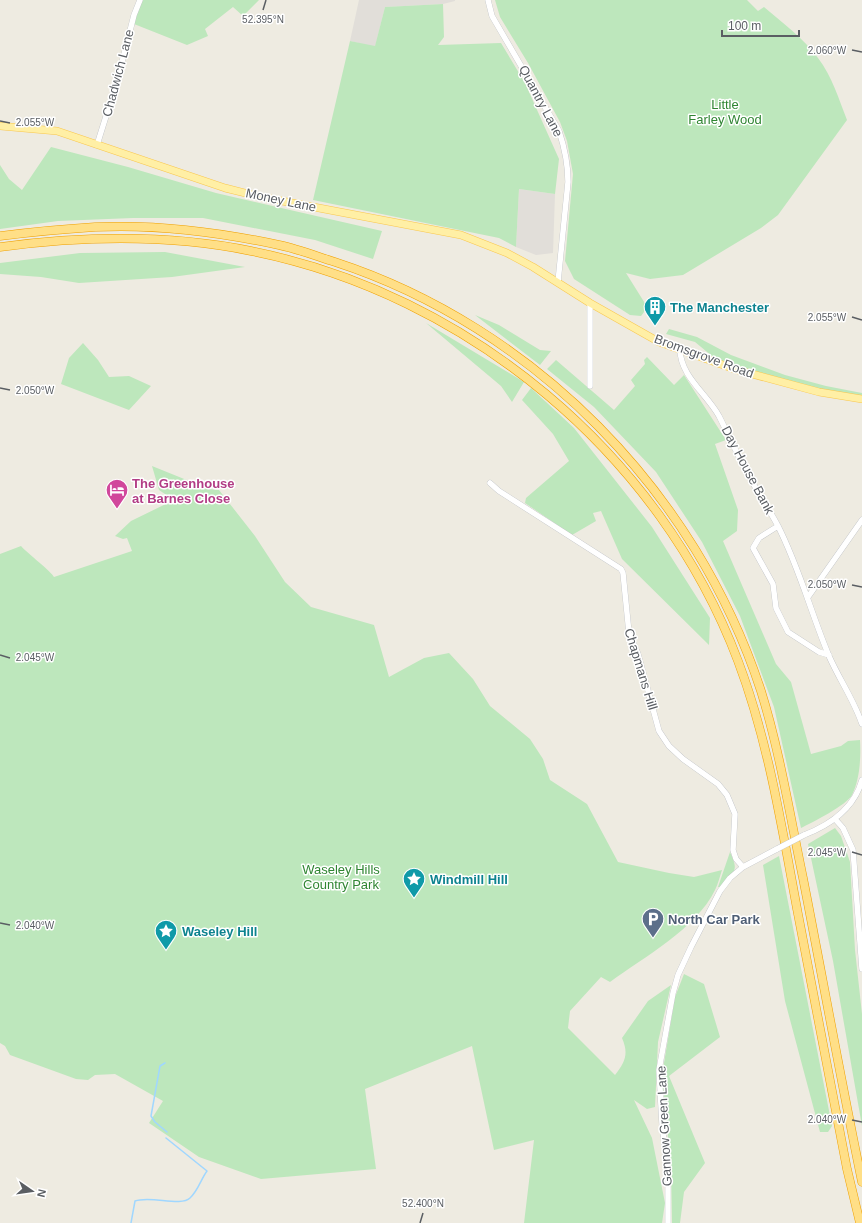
<svg xmlns="http://www.w3.org/2000/svg" width="862" height="1223" viewBox="0 0 862 1223" font-family="Helvetica,sans-serif">
  <style>
    .industrial { fill: #e1ded9 }
    .green { fill: #bde7bc }
    .lines { fill: none; stroke-linecap: round; stroke-linejoin: round }
    .stream { stroke: #a0d7ff; stroke-width: 1.5 }
    .minor-casing { stroke: #b7babf; stroke-width: 6 }
    .major-casing { stroke: #f9c74f; stroke-width: 8 }
    .highway-casing { stroke: #efa000; stroke-width: 9 }
    .minor { stroke: #fff; stroke-width: 5.5 }
    .major { stroke: #ffefa5; stroke-width: 7 }
    .highway { stroke: #ffdf87; stroke-width: 8 }
    .minor-bridge-casing { stroke: #b7babf; stroke-width: 6; stroke-linecap: butt }
    .minor-bridge { stroke: #fff; stroke-width: 5.5 }
    .ticks { fill: none; stroke: #5a5e63; stroke-width: 1.5 }
    .labels { text-anchor: middle; dominant-baseline: central; stroke-width: 3; stroke-linejoin: round; paint-order: stroke }
    .street-label { font-size: 13px; fill: #5a5e63; stroke: #fff }
    .park-label { font-size: 13px; fill: #2f8532; stroke: #fff }
    .culture-label { font-size: 13px; font-weight: bold; fill: #0d838f; stroke: #fff; text-anchor: start }
    .hotel-label { font-size: 13px; font-weight: bold; fill: #b23c85; stroke: #fff; text-anchor: start }
    .service-label { font-size: 13px; font-weight: bold; fill: #4e5e75; stroke: #fff; text-anchor: start }
    .ticks-label { font-size: 10px; text-anchor: middle; fill: #5a5e63; stroke: #fff; stroke-width: 3; stroke-linejoin: round; paint-order: stroke }
  </style>
  <rect width="100%" height="100%" fill="#eeebe1"/>
  <!-- industrial -->
  <path class="industrial" d="M 359,0 L 455,0 L 455,1 L 443,4 L 385,7 L 375,47 L 350,41 Z
    M 519,189 L 555,194 L 553,253 L 536,255 L 516,247 Z"/>
  <!-- green -->
  <path class="green" d="M 143,0 L 259,0 L 243,16 L 233,7 L 205,29 L 208,36 L 187,45 L 134,24 L 137,11 Z
    M 495,0 L 747,0 L 758,11 L 764,7 C 783,23 803,38 818,58 C 832,76 839,100 847,120 L 778,215 L 761,228 L 683,275 L 650,279 L 626,273 L 646,305 L 644,312 L 641,316 L 630,315 L 574,279 L 565,261 L 573,174 L 567,141 L 560,122 L 528,63 L 500,17 Z
    M 443,4 L 444,37 L 438,45 L 501,43 L 525,83 L 559,159 L 555,194 L 519,189 L 516,247 L 499,238 L 313,200 L 350,41 L 375,46 L 385,7 Z
    M 51,147 L 128,167 L 216,193 L 382,231 L 373,259 L 315,240 L 203,218 L 133,218 L 58,221 L 0,229 L 0,165 L 9,179 L 22,190 Z
    M 165,252 L 245,267 L 172,277 L 79,283 L 41,277 L 0,274 L 0,263 L 80,253 Z
    M 475,315 L 499,325 L 540,350 L 551,351 L 540,365 Z
    M 426,323 L 524,382 L 512,402 L 501,386 Z
    M 669,329 L 697,337 L 731,355 L 785,375 L 826,386 L 862,393 L 862,397 L 820,389 L 718,361 L 695,342 L 666,334 Z
    M 83,343 L 98,360 L 109,377 L 129,376 L 151,386 L 129,410 L 61,384 L 69,358 Z
    M 647,357 L 674,385 L 684,375 L 726,440 L 715,444 L 738,510 L 737,531 L 723,541 L 776,664 L 791,682 L 811,754 L 841,746 L 848,741 L 860,740 C 861,757 860,779 852,795 C 847,805 811,823 801,828 L 774,707 L 740,616 L 702,542 L 656,472 L 594,407 L 547,369 L 556,360 L 614,410 L 635,386 L 631,380 L 645,364 L 644,360 Z
    M 531,388 L 574,428 L 652,527 L 710,618 L 709,645 L 622,559 L 601,511 L 593,513 L 596,521 L 572,535 L 525,503 L 526,498 L 569,461 L 553,434 L 522,400 Z
    M 152,466 L 209,489 L 219,490 L 255,536 L 285,582 L 311,607 L 374,625 L 389,677 L 424,658 L 449,653 L 473,679 L 490,706 L 530,739 L 543,759 L 550,780 L 587,804 L 618,862 L 669,873 L 694,877 L 722,870 C 720,876 718,884 715,890 C 696,929 644,957 610,982 L 601,977 L 570,1011 L 568,1028 L 615,1075 C 625,1062 629,1054 622,1038 L 648,1001 L 671,985 L 658,1042 L 655,1107 L 647,1109 L 634,1100 L 652,1138 L 665,1203 L 662,1223 L 524,1223 L 534,1140 L 494,1150 L 472,1046 L 365,1089 L 376,1169 L 261,1179 L 199,1157 L 149,1123 L 163,1101 L 115,1074 L 95,1075 L 88,1080 L 76,1079 L 10,1055 L 5,1046 L 0,1043 L 0,554 L 21,546 C 27,553 52,572 54,577 L 132,551 L 127,538 L 123,539 L 115,536 L 131,521 L 174,500 L 159,490 Z
    M 835,828 L 841,836 L 850,862 L 855,950 L 862,1014 L 862,1126 L 833,961 L 808,844 Z
    M 730,852 C 740,874 733,869 722,887 L 718,887 Z
    M 779,856 L 832,1126 L 828,1132 L 820,1132 L 785,1001 L 763,865 Z
    M 684,974 L 704,984 L 720,1037 L 669,1076 L 705,1163 L 684,1192 L 680,1223 L 672,1223 L 671,1168 L 662,1075 L 675,997 Z"/>
  <g class="lines">
    <!-- stream -->
    <path class="stream" d="M 165,1063 L 160,1066 L 151,1116 L 155,1122 L 167,1132
      M 131,1223 L 135,1201 C 150,1195 181,1207 190,1198 C 198,1191 201,1179 207,1171 L 166,1138"/>
    <!-- minor casing -->
    <g class="minor-casing">
      <path id="minor" d="M 488,0 L 492,16 L 559,131 C 565,149 568,164 568,182 L 558,282
        M 97,145 L 118,78 L 134,15 L 140,0
        M 680,349 C 680,376 707,394 719,416 C 729,436 738,456 749,476 C 758,493 769,509 778,526 C 799,567 811,613 829,656 C 839,679 854,700 862,724
        M 590,386 L 590,303
        M 490,483 L 499,491 L 621,569 L 623,573 L 629,633 L 638,654 L 659,731 L 669,746 L 683,759 L 718,784 L 727,795 L 735,814 L 733,850 L 736,859 L 743,867
        M 778,526 L 759,538 L 753,548 L 773,584 L 776,608 L 788,632 L 819,652 L 829,655
        M 808,597 L 862,520
        M 835,819 L 843,828 L 853,850 L 862,969
        M 804,835 C 830,825 854,809 862,780
        M 668,1223 L 668,1175 L 662,1124 L 659,1070 L 673,993 L 678,975 L 691,947 L 720,891 L 730,878 L 743,867 L 777,849"/>
    </g>
    <!-- major casing -->
    <g class="major-casing">
      <path id="major" d="M 0,126 L 57,131 L 225,188 L 261,197 L 461,235 L 507,253 L 533,267 L 590,303 L 659,342 L 737,370 L 819,392 L 862,399"/>
    </g>
    <!-- highway casing -->
    <g class="highway-casing">
      <path id="highway" d="M 0,236 C 32,232 63,229 95,227 C 157,224 219,232 279,245 C 298,249 316,256 335,262 C 534,327 696,492 761,691 C 780,752 790,816 803,878 C 823,980 841,1081 862,1182
        M 0,247 C 83,236 168,234 251,251 C 468,294 660,454 738,661 C 769,743 782,829 798,914 C 814,999 830,1084 847,1169 L 860,1223"/>
    </g>
    <!-- minor -->
    <use href="#minor" class="minor"/>
    <!-- major -->
    <use href="#major" class="major"/>
    <!-- highway -->
    <use href="#highway" class="highway"/>
    <!-- minor-bridge casing -->
    <g class="minor-bridge-casing">
      <path id="minor-bridge" d="M 777,849 L 804,835"/>
    </g>
    <!-- minor-bridge -->
    <use href="#minor-bridge" class="minor-bridge"/>
  </g>
  <!-- ticks -->
  <path class="ticks" d="M 263,10 L 266,0M 852,50 L 862,52M 0,121 L 10,123M 852,317 L 862,320M 0,388 L 10,390M 852,585 L 862,587M 0,655 L 10,658M 852,852 L 862,855M 0,923 L 10,925M 852,1120 L 862,1122M 420,1223 L 423,1213"/>
  <!-- icons -->
  <defs>
    <g id="building-pin" transform="scale(1.15)"><path d="M0 17L-7.5 6A9.5 9.5 0 1 1 7.5 6Z" fill="#0f9aa8" stroke="#fff"/><path d="M-4-6H4V6H1V3H-1V6H-4ZM-2.5-4.3h1.7v1.8h-1.7ZM.8-4.3h1.7v1.8H.8ZM-2.5-1h1.7V.8h-1.7ZM.8-1h1.7V.8H.8Z" fill="#fff"/></g>
    <g id="hotel-pin" transform="scale(1.15)"><path d="M0 17L-7.5 6A9.5 9.5 0 1 1 7.5 6Z" fill="#d1479c" stroke="#fff"/><path d="M-6-4.5h1.5V1H6V5H4.5V3h-9V5H-6ZM-4 0a1.8 1.8 0 1 1 3.6 0ZM.5 0V-2.5h3Q6-2.5 6 0Z" fill="#fff"/></g>
    <g id="sight-pin" transform="scale(1.15)"><path d="M0 17L-7.5 6A9.5 9.5 0 1 1 7.5 6Z" fill="#0f9aa8" stroke="#fff"/><path d="M0-6L1.8-2.2L6-1.7L2.9 1.2L3.7 5.4L0 3.3L-3.7 5.4L-2.9 1.2L-6-1.7L-1.8-2.2Z" fill="#fff"/></g>
    <g id="parking-pin" transform="scale(1.15)"><path d="M0 17L-7.5 6A9.5 9.5 0 1 1 7.5 6Z" fill="#5c6f8a" stroke="#fff"/><path d="M-3.5-5.5H1a3.5 3.5 0 0 1 0 7H-1V5.5H-3.5ZM-1-3.4V-.6H.8a1.4 1.4 0 0 0 0-2.8Z" fill="#fff"/></g>
  </defs>
  <g fill-rule="evenodd">
    <use href="#building-pin" x="655" y="307"/>
    <use href="#hotel-pin" x="117" y="490"/>
    <use href="#sight-pin" x="414" y="879"/>
    <use href="#parking-pin" x="653" y="919"/>
    <use href="#sight-pin" x="166" y="931"/>
  </g>
  <g class="labels">
    <!-- street labels -->
    <g class="street-label">
      <text transform="translate(118 73) rotate(-75)">Chadwich Lane</text>
      <text transform="translate(541 101) rotate(62)">Quantry Lane</text>
      <text transform="translate(281 200) rotate(12)">Money Lane</text>
      <text transform="translate(704 356) rotate(20)">Bromsgrove Road</text>
      <text transform="translate(748 470) rotate(62)">Day House Bank</text>
      <text transform="translate(641 669) rotate(73)">Chapmans Hill</text>
      <text transform="translate(664 1126) rotate(-93)">Gannow Green Lane</text>
    </g>
    <!-- park labels -->
    <g class="park-label">
      <text x="725" y="104">Little<tspan x="725" dy="15">Farley Wood</tspan></text>
      <text x="341" y="869">Waseley Hills<tspan x="341" dy="15">Country Park</tspan></text>
    </g>
    <!-- culture labels -->
    <g class="culture-label">
      <text x="670" y="307">The Manchester</text>
      <text x="430" y="879">Windmill Hill</text>
      <text x="182" y="931">Waseley Hill</text>
    </g>
    <!-- hotel labels -->
    <g class="hotel-label">
      <text x="132" y="483">The Greenhouse<tspan x="132" dy="15">at Barnes Close</tspan></text>
    </g>
    <!-- service labels -->
    <g class="service-label">
      <text x="668" y="919">North Car Park</text>
    </g>
  </g>
  <g class="ticks-label">
    <text x="263" y="23">52.395°N</text>
    <text x="827" y="54">2.060°W</text>
    <text x="35" y="126">2.055°W</text>
    <text x="827" y="321">2.055°W</text>
    <text x="35" y="394">2.050°W</text>
    <text x="827" y="588">2.050°W</text>
    <text x="35" y="661">2.045°W</text>
    <text x="827" y="856">2.045°W</text>
    <text x="35" y="929">2.040°W</text>
    <text x="827" y="1123">2.040°W</text>
    <text x="423" y="1207">52.400°N</text>
  </g>
  <!-- north arrow -->
  <g transform="translate(32 1191) rotate(103)" stroke="#ffffff" stroke-width="3" paint-order="stroke">
  <path d="M0-3L7 15L0 10L-7 15Z" fill="#5a5e63"/>
  <text y="-6" font-size="11" font-weight="bold" text-anchor="middle" fill="#5a5e63">N</text>
  </g>
  <!-- scale -->
  <path d="M722 30v6h77v-6" fill="none" stroke="#5a5e63" stroke-width="2"/>
  <text x="728" y="30" font-size="12" fill="#5a5e63" stroke="#ffffff" stroke-width="3" paint-order="stroke">100 m</text>
</svg>
